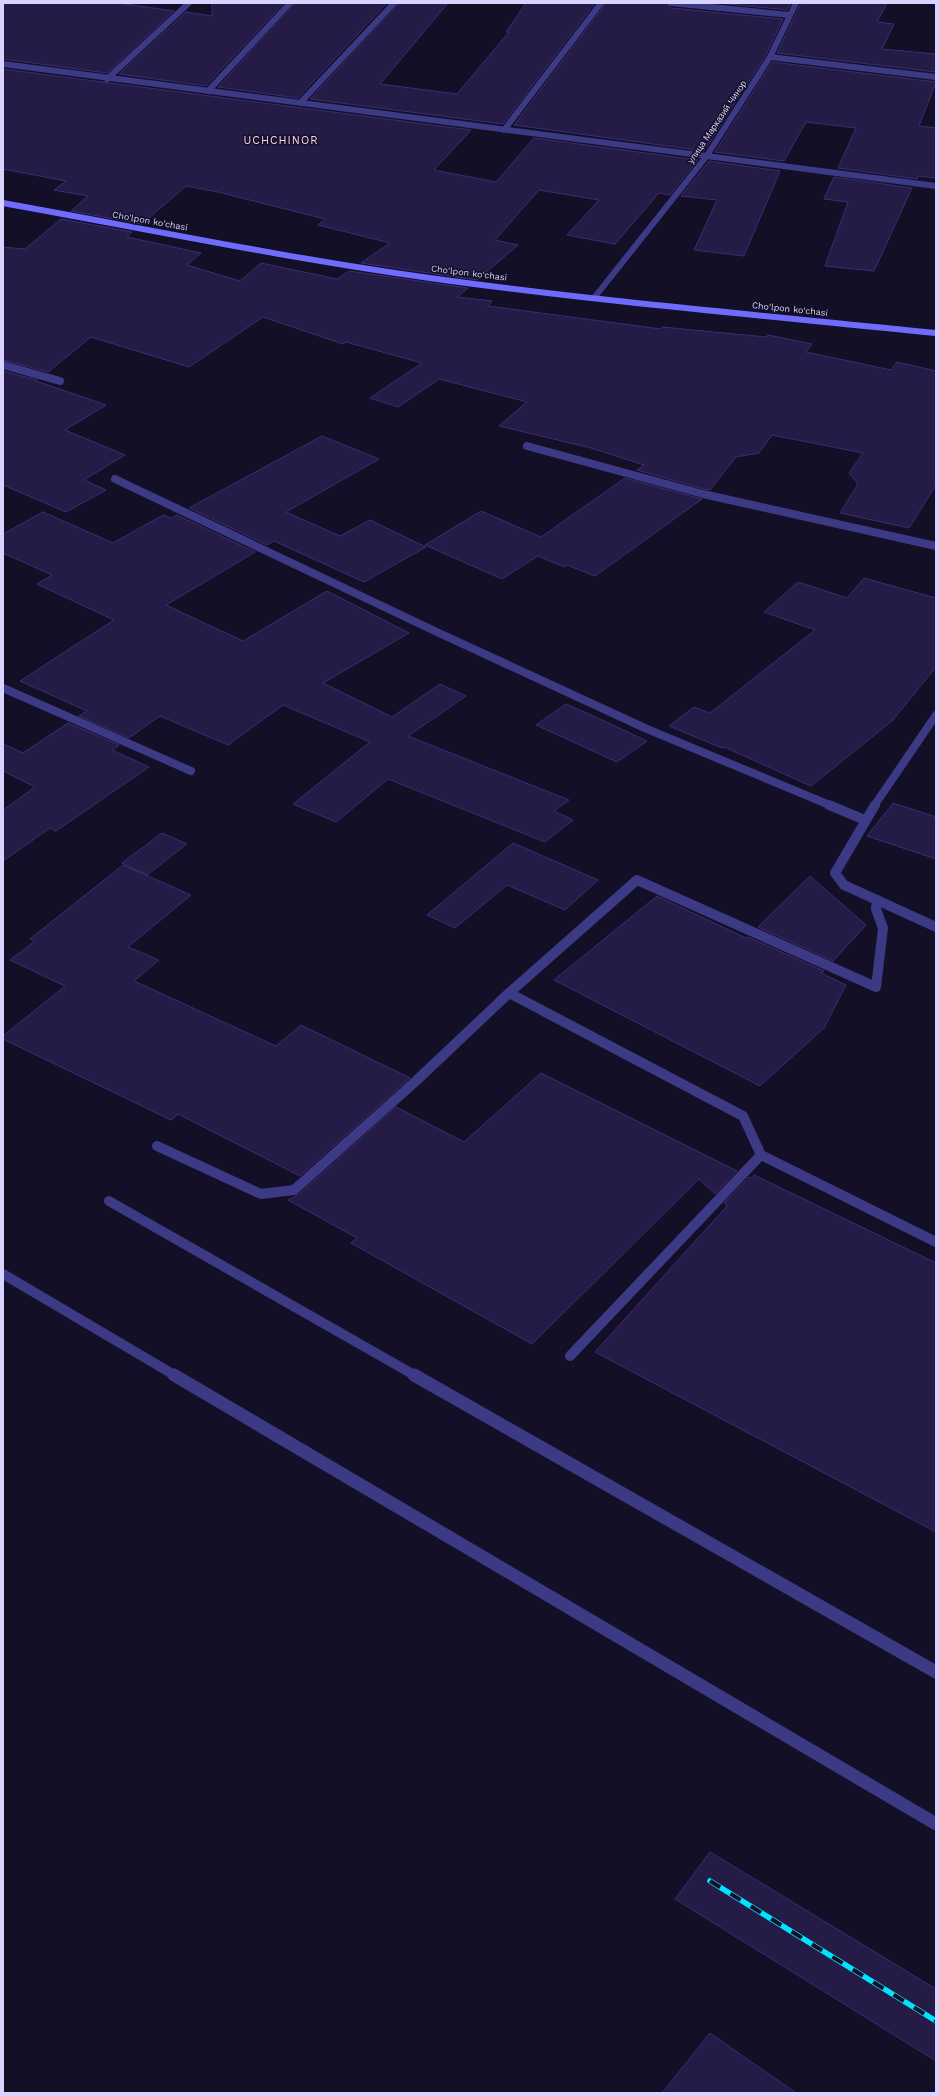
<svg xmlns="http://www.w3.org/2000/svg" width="939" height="2096" viewBox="0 0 939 2096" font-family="'Work Sans',sans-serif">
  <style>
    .building { fill: #241b47; stroke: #3b2d73 }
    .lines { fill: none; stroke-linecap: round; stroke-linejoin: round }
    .lane-far2 { stroke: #3d3a85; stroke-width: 6 }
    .lane-far1 { stroke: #3d3a85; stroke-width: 10 }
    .lane { stroke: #3d3a85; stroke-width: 13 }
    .street-far3 { stroke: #3d3a85; stroke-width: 6 }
    .street-far2 { stroke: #3d3a85; stroke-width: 8 }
    .street-far1 { stroke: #3d3a85; stroke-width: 10 }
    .street { stroke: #3d3a85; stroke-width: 13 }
    .secondary { stroke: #6f6bff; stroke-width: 6 }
    .rail-casing { stroke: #00e5ff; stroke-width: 5.5 }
    .rail { stroke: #130f26; stroke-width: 4; stroke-dasharray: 12; stroke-linecap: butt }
    .labels { text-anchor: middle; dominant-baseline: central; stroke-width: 3; stroke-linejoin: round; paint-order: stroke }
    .far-street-label { font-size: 9px; fill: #d9d4ff; stroke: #130f26 }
    .far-quarter-label { font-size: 11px; letter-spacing: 1px; fill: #ffd6f0; stroke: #130f26 }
  </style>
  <rect width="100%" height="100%" fill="#130f26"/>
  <!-- building -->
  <path class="building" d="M 3,3 L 118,3 L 174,11 L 107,73 L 3,59 Z
    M 212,3 L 284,3 L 206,86 L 119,74 L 186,12 L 212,16 Z
    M 295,3 L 387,3 L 298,98 L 218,87 Z
    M 399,3 L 448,3 L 380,84 L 457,94 L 509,32 L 506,32 L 526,3 L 595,3 L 503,124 L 310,99 Z
    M 606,3 L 666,3 L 671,8 L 783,19 L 766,55 L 704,151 L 514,125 Z
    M 718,3 L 791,3 L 787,10 Z
    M 801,3 L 887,3 L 877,22 L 894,24 L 882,49 L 936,54 L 936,72 L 777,53 Z
    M 772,62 L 936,82 L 919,126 L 936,128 L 936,178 L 918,176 L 917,179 L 838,168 L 856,128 L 806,122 L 784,161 L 715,152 Z
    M 3,69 L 471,130 L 434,170 L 496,182 L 534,138 L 698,160 L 670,195 L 659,193 L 615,244 L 567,235 L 599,200 L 539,190 L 495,240 L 518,245 L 477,280 L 361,263 L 390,243 L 318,225 L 325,219 L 218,192 L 186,186 L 142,224 L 71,211 L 88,196 L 54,190 L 66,181 L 3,169 Z
    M 709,161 L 780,171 L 744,256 L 694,250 L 717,200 L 681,196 Z
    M 834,177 L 912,188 L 874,271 L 825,266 L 848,202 L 824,199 Z
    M 61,219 L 132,232 L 127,237 L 201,253 L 187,265 L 240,281 L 261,263 L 337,279 L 349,271 L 468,288 L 457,297 L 492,301 L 488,306 L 661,329 L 662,327 L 766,337 L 768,335 L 812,344 L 806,352 L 891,370 L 897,362 L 936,371 L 936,485 L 909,528 L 840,513 L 858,484 L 849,473 L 863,453 L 772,435 L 759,453 L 736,457 L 710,490 L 704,489 L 637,470 L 644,465 L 591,448 L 499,426 L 527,402 L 439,379 L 398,407 L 370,398 L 422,363 L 346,342 L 343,344 L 263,317 L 189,367 L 91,337 L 48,372 L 3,360 L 3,247 L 25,249 Z
    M 3,371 L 37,380 L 36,381 L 106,405 L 65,430 L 125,455 L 84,480 L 106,490 L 66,512 L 3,485 Z
    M 322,436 L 379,459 L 286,512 L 340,536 L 370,520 L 426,547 L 364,582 L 274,541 L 267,545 L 189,508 Z
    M 625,478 L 702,499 L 595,576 L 567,565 L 564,567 L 538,556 L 502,579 L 425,545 L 481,511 L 541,537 Z
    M 43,512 L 113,543 L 163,515 L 171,518 L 177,515 L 255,552 L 166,605 L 243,641 L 327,591 L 409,633 L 323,683 L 392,717 L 440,684 L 466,696 L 408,736 L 569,800 L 554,811 L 573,820 L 545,842 L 388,779 L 336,822 L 293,804 L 370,742 L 283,705 L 228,745 L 160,716 L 129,738 L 79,716 L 87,711 L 20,681 L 114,620 L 37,584 L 52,575 L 3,553 L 3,534 Z
    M 864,578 L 936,598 L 936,667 L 892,721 L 811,786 L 724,747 L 722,748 L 669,726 L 694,707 L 710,713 L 815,630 L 764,612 L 798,582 L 847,598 Z
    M 566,704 L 589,714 L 647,741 L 617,762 L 536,725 Z
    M 68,723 L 119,745 L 112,750 L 149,767 L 56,831 L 50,828 L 3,861 L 3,810 L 35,787 L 3,771 L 3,744 L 23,753 Z
    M 893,803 L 936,817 L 936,859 L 867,836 Z
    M 162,833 L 187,844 L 147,875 L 122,863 Z
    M 513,843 L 598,880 L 565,910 L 507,885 L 455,928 L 427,915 Z
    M 123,865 L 191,895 L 128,947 L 159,960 L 134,981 L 276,1046 L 301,1025 L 410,1078 L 300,1176 L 178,1114 L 171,1120 L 3,1039 L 3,1036 L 65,986 L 10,960 L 35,941 L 30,939 Z
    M 810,876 L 866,925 L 833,961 L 758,927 Z
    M 657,896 L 746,938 L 748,937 L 824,971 L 821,973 L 846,985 L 824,1028 L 760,1086 L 554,980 Z
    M 541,1073 L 737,1171 L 715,1194 L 699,1179 L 532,1344 L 351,1243 L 357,1238 L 288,1200 L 298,1195 L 396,1107 L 464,1142 Z
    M 754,1175 L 936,1263 L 936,1532 L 595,1352 L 727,1206 L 724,1203 L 749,1177 L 752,1178 Z
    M 710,1852 L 936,1989 L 936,2061 L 675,1899 Z
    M 710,2033 L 796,2093 L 662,2093 Z"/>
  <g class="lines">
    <!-- lane-far2 -->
    <path class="lane-far2" d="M 208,91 L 290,3"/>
    <!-- lane-far1 -->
    <path class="lane-far1" d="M 509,993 L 743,1116 L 761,1155 L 570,1356
      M 157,1146 L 261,1194 L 294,1190 L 416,1081 L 509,993 L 637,880 L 876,987 L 883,928 L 876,909 L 877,900
      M 761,1155 L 936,1242
      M 3,1274 L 176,1376"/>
    <!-- lane -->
    <path class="lane" d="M 174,1375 L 936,1824"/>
    <!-- street-far3 -->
    <path class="street-far3" d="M 671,3 L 790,15
      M 770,57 L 936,77
      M 3,64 L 936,186
      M 107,79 L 189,3
      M 300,103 L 394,3
      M 504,130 L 601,3
      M 594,298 L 706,157 L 770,57 L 796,3"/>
    <!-- street-far2 -->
    <path class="street-far2" d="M 3,365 L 60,381
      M 527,446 L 703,494 L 936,546
      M 115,479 L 439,633 L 647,729 L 832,806
      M 3,688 L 191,771
      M 874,806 L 936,715"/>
    <!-- street-far1 -->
    <path class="street-far1" d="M 829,805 L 865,820
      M 875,805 L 835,873 L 844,885 L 936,927
      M 109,1201 L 416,1376"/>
    <!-- street -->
    <path class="street" d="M 414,1375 L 936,1672"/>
    <!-- secondary -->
    <path class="secondary" d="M 3,203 C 147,229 291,259 437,279 C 603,302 770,316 936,333"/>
    <!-- rail casing -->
    <g class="rail-casing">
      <path id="rail" d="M 710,1881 L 936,2021"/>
    </g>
    <!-- rail -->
    <use href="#rail" class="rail"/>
  </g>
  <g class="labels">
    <!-- far-street labels -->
    <g class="far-street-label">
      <text transform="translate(717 122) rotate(-56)">улица Марказий Чинор</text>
      <text transform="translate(150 221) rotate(10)">Cho'lpon ko'chasi</text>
      <text transform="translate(469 273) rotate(7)">Cho'lpon ko'chasi</text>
      <text transform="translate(790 309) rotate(6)">Cho'lpon ko'chasi</text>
    </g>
    <!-- far-quarter labels -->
    <g class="far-quarter-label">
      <text x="281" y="140">UCHCHINOR</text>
    </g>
  </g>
  <!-- border -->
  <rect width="939" height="2096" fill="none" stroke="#d9d4ff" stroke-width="8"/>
</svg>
